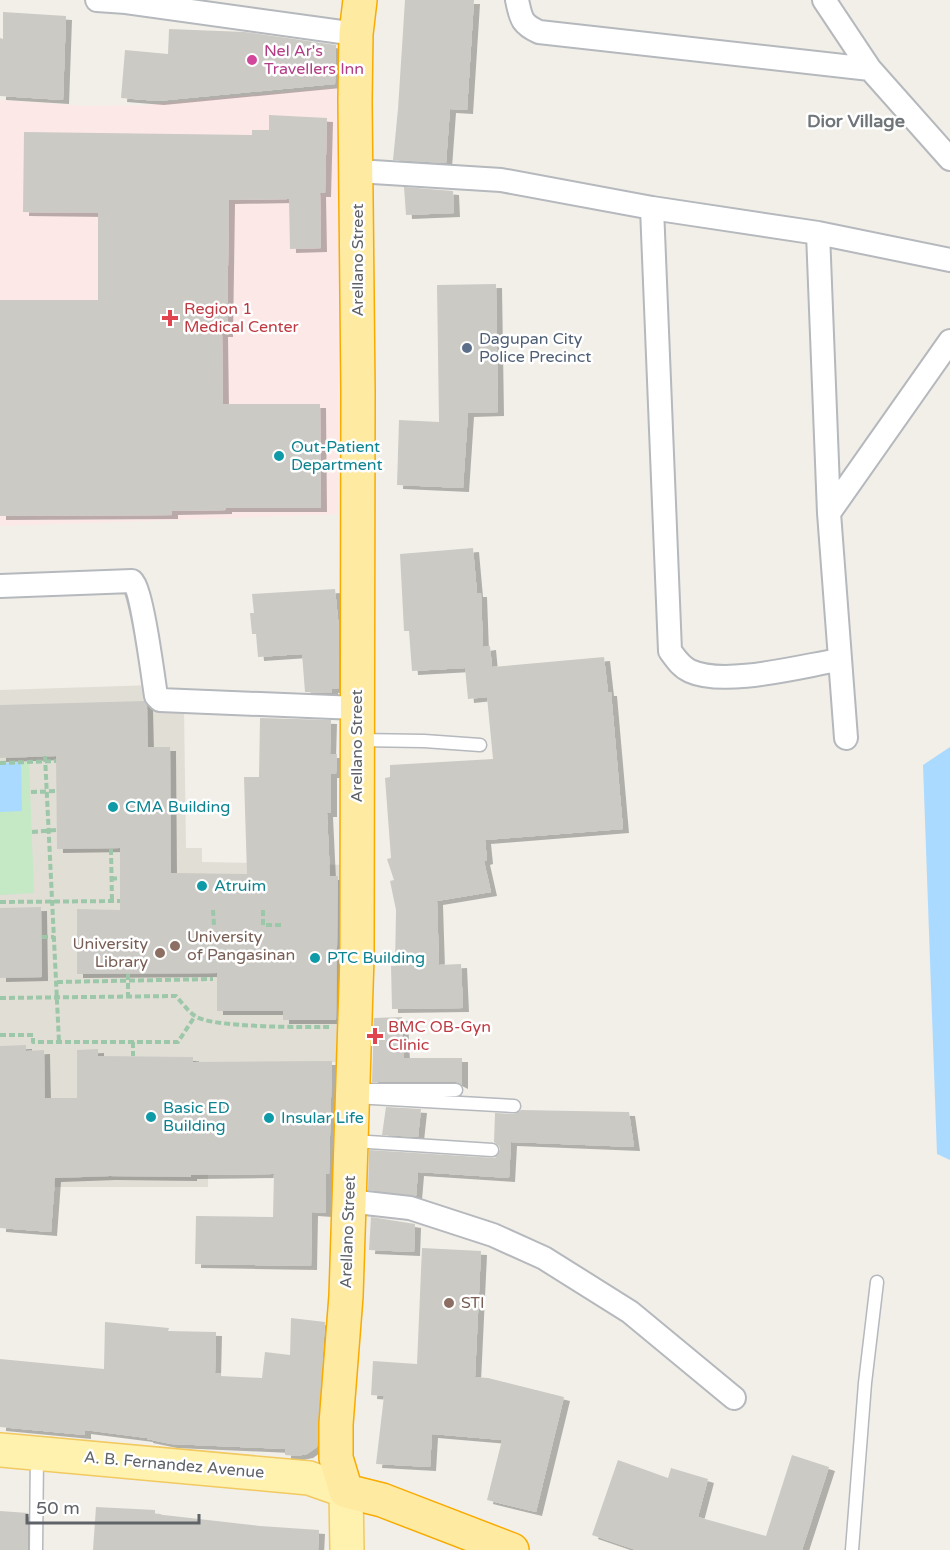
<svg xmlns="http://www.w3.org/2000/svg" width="950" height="1550" viewBox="0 0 950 1550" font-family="'Varela Round',sans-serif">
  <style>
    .education { fill: #e1ded6 }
    .medical { fill: #fce8e6 }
    .green { fill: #c5e8c5 }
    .water { fill: #aadaff }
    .building { fill: #cccac5; filter: url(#shadow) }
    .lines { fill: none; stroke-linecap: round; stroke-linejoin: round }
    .service-casing { stroke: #b5b8bc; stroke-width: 15 }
    .minor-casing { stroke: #b5b8bc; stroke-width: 26 }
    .primary-casing { stroke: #f2c960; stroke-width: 36 }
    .trunk-casing { stroke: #f9ab00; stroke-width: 36 }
    .path { stroke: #9cc7a9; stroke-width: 4; stroke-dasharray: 6 3; stroke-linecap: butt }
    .service { stroke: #fff; stroke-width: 12 }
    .minor { stroke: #fff; stroke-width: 22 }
    .primary { stroke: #fff2af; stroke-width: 33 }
    .trunk { stroke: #feeaa1; stroke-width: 33 }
    .hotel-dot { fill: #d1479c; stroke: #fff; stroke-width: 2 }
    .health-dot { fill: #e0444e; stroke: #fff; stroke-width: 2 }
    .service-dot { fill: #5c6f8a; stroke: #fff; stroke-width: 2 }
    .culture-dot { fill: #0f9aa8; stroke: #fff; stroke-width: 2 }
    .education-dot { fill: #8d6e63; stroke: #fff; stroke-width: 2 }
    .labels { text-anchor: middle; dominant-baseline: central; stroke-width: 5; stroke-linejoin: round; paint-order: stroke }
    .hotel-label { font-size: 16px; fill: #b23c85; stroke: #fff; text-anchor: start }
    .street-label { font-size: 16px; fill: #5f6368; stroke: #fff }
    .health-label { font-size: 16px; fill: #be3a42; stroke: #fff; text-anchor: start }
    .service-label { font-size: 16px; fill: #4e5e75; stroke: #fff; text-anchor: start }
    .culture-label { font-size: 16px; fill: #0d838f; stroke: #fff; text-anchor: start }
    .education-label { font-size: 16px; fill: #785e54; stroke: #fff; text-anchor: start }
    .neighbourhood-label { font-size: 18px; font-weight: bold; fill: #70757a; stroke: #fff }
  </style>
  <defs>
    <filter id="shadow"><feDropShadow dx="6" dy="4" stdDeviation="0" flood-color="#0004"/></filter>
  </defs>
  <rect width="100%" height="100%" fill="#f1efe8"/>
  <!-- education -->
  <path class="education" d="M 154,685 L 184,709 L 186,848 L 202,848 L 202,862 L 351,865 L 348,1062 L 209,1062 L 208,1187 L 0,1187 L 0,690 Z"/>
  <!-- medical -->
  <path class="medical" d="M 339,87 L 341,248 L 338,514 L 0,526 L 0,100 L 89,106 L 142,105 Z"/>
  <!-- green -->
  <path class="green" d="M 29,762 L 34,893 L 0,895 L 0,763 Z"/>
  <!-- water -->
  <path class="water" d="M 950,747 L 950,1160 L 937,1154 L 923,765 Z
    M 21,762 L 22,811 L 0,812 L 0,763 Z"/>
  <!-- building -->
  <path class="building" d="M 405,0 L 474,0 L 467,110 L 450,109 L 446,163 L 393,160 L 398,109 Z
    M 3,12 L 66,16 L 63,100 L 0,96 L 0,38 L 3,39 Z
    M 169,29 L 245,32 L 336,45 L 335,84 L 158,101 L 121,98 L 125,50 L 168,54 Z
    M 269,115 L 327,118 L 325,193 L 320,193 L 321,248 L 290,249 L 289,199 L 229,200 L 227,333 L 222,333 L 223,404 L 320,404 L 321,508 L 226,508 L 226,510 L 172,511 L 172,515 L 0,516 L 0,300 L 98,300 L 98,213 L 23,212 L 24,132 L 252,135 L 252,130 L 269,130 Z
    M 404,187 L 453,191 L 454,213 L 406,215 Z
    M 496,284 L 498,412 L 468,413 L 463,488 L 397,485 L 399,420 L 439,422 L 437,285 Z
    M 473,548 L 477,593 L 481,593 L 483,647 L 490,646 L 492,667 L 604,657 L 608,692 L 611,692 L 623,829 L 485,840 L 487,860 L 484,861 L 491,892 L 437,901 L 439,965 L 461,964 L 463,1008 L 392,1009 L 391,966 L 395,966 L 396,910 L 390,881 L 394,880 L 387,859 L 391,858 L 385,778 L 390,777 L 390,765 L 493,759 L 487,697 L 468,699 L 465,668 L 412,671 L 409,631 L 404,631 L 400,554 Z
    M 335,589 L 339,629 L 339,688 L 332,689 L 332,693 L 305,692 L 302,654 L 258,657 L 256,634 L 252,634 L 250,613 L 254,613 L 252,594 Z
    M 144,701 L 147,706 L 148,747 L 170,747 L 171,873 L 247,874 L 244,777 L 259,777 L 260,718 L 331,720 L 330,754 L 337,754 L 336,774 L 331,774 L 331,813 L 327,813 L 330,876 L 338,876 L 336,1020 L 283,1020 L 283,1011 L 217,1011 L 217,973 L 77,974 L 77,909 L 120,910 L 120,848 L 57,849 L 56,756 L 0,758 L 0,705 Z
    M 41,907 L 42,977 L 0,978 L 0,908 Z
    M 402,1017 L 404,1058 L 462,1058 L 462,1085 L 456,1082 L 372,1082 L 374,1018 Z
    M 26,1045 L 26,1051 L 44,1050 L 45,1098 L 77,1098 L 77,1050 L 98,1049 L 98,1056 L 193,1057 L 193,1062 L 332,1061 L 329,1174 L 326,1174 L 326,1213 L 312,1212 L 311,1266 L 195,1264 L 196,1216 L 273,1217 L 274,1174 L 191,1175 L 191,1177 L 110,1176 L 55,1178 L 51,1232 L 0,1228 L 0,1046 Z
    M 386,1107 L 421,1109 L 418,1137 L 382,1135 Z
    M 521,1110 L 629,1112 L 634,1147 L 511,1142 L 509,1178 L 418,1172 L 416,1196 L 368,1190 L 369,1150 L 495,1158 L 500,1150 L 499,1146 L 494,1142 L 495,1113 L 514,1114 Z
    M 371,1217 L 415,1224 L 414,1252 L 369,1250 Z
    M 422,1248 L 481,1251 L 475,1377 L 488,1378 L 564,1397 L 536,1512 L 487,1500 L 502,1440 L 432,1434 L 430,1467 L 376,1464 L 384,1396 L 371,1395 L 373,1361 L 417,1364 Z
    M 291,1318 L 325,1322 L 317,1447 L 307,1454 L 297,1456 L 285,1455 L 285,1449 L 171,1444 L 147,1439 L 147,1438 L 85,1430 L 85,1435 L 0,1427 L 0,1359 L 104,1369 L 105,1322 L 169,1328 L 168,1331 L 216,1332 L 215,1373 L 221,1373 L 220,1376 L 262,1378 L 265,1352 L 290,1355 Z
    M 792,1455 L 829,1467 L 802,1550 L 636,1550 L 592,1535 L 618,1460 L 668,1478 L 671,1468 L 708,1479 L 698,1517 L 766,1536 Z
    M 96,1507 L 155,1510 L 155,1514 L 260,1526 L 319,1530 L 318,1550 L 93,1550 Z
    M 0,1511 L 28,1513 L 28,1550 L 0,1550 Z"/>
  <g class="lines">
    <!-- service casing -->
    <g class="service-casing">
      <path id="service" d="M 358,740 L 424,741 L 480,745
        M 354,1090 L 456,1090
        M 354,1097 L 514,1106
        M 353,1141 L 492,1150
        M 36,1550 L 37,1453
        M 852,1550 L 865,1383 L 877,1282"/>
    </g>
    <!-- minor casing -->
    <g class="minor-casing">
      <path id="minor" d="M 97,0 L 126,2 L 356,34
        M 517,0 C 521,18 521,24 539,32 L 870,69
        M 824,0 L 870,69 L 950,159
        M 357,171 L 501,180 L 652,208 L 818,233 L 950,260
        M 652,208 L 670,651 C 676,659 681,667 690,671 C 725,687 801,666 839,660
        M 818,233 L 829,513 L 846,738
        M 829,513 L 950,341
        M 0,586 L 132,581 C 142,589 153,677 156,696 L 160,700 L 357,708
        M 348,1201 L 410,1208 L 493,1235 L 544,1258 L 630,1312 L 734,1398"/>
    </g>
    <!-- primary casing -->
    <g class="primary-casing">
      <path id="primary" d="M 0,1450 L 309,1478 L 346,1491 L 347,1550"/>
    </g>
    <!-- trunk casing -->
    <g class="trunk-casing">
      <path id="trunk" d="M 360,0 L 356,34 L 355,101 L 358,391 L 357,957 L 346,1296 L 336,1424 L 336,1458 L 346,1491 L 382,1500 L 512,1550"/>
    </g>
    <!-- path -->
    <path class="path" d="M 45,756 L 59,1042
      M 0,763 L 56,761
      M 31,792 L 56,791
      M 32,832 L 57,830
      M 111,849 L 112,901
      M 111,879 L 120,878
      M 0,902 L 120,901
      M 213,910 L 214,925
      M 263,910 L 263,925 L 283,925
      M 42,937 L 54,937
      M 128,974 L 128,996
      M 57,982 L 213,979
      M 0,998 L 176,996 C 182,1003 188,1011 195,1016 C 212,1028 304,1027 329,1027
      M 0,1035 L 33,1035 L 33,1042 L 178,1042 L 195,1016
      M 133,1042 L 133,1056"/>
    <!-- service -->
    <use href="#service" class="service"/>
    <!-- minor -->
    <use href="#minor" class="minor"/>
    <!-- primary -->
    <use href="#primary" class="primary"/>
    <!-- trunk -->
    <use href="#trunk" class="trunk"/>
  </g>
  <!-- markers -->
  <circle class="hotel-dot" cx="252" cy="60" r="6"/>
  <g class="health-dot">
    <path d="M167 309h6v6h6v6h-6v6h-6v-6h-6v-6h6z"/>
    <path d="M372 1027h6v6h6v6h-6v6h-6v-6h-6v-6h6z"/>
  </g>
  <circle class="service-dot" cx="467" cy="348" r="6"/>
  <g class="culture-dot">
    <circle cx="279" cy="456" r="6"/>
    <circle cx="113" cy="807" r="6"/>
    <circle cx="202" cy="886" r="6"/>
    <circle cx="315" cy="958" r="6"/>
    <circle cx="151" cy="1117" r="6"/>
    <circle cx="269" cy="1118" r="6"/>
  </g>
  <g class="education-dot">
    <circle cx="175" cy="946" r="6"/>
    <circle cx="160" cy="953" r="6"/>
    <circle cx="449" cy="1303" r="6"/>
  </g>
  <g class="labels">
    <!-- hotel labels -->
    <g class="hotel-label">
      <text x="264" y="51">Nel Ar's<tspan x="264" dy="18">Travellers Inn</tspan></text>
    </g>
    <!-- street labels -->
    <g class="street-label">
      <text transform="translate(358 260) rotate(-90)">Arellano Street</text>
      <text transform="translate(357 746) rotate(-90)">Arellano Street</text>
      <text transform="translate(348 1232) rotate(-88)">Arellano Street</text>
      <text transform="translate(174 1465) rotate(5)">A. B. Fernandez Avenue</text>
    </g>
    <!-- health labels -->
    <g class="health-label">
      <text x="184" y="309">Region 1<tspan x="184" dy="18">Medical Center</tspan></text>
      <text x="388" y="1027">BMC OB-Gyn<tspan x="388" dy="18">Clinic</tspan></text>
    </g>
    <!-- service labels -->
    <g class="service-label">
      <text x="479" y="339">Dagupan City<tspan x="479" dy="18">Police Precinct</tspan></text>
    </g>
    <!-- culture labels -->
    <g class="culture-label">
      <text x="291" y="447">Out-Patient<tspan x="291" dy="18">Department</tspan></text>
      <text x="125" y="807">CMA Building</text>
      <text x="214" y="886">Atruim</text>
      <text x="327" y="958">PTC Building</text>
      <text x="163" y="1108">Basic ED<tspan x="163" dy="18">Building</tspan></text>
      <text x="281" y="1118">Insular Life</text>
    </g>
    <!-- education labels -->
    <g class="education-label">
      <text x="187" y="937">University<tspan x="187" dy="18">of Pangasinan</tspan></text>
      <text x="148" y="944" text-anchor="end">University<tspan x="148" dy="18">Library</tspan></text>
      <text x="461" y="1303">STI</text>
    </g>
    <!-- neighbourhood labels -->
    <g class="neighbourhood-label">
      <text x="856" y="121">Dior Village</text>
    </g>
  </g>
  <!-- scale -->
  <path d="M27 1514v9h172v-9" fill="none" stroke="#5f6368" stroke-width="3"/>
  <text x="36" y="1514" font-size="18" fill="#5f6368" stroke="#ffffff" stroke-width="4.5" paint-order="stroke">50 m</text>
</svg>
